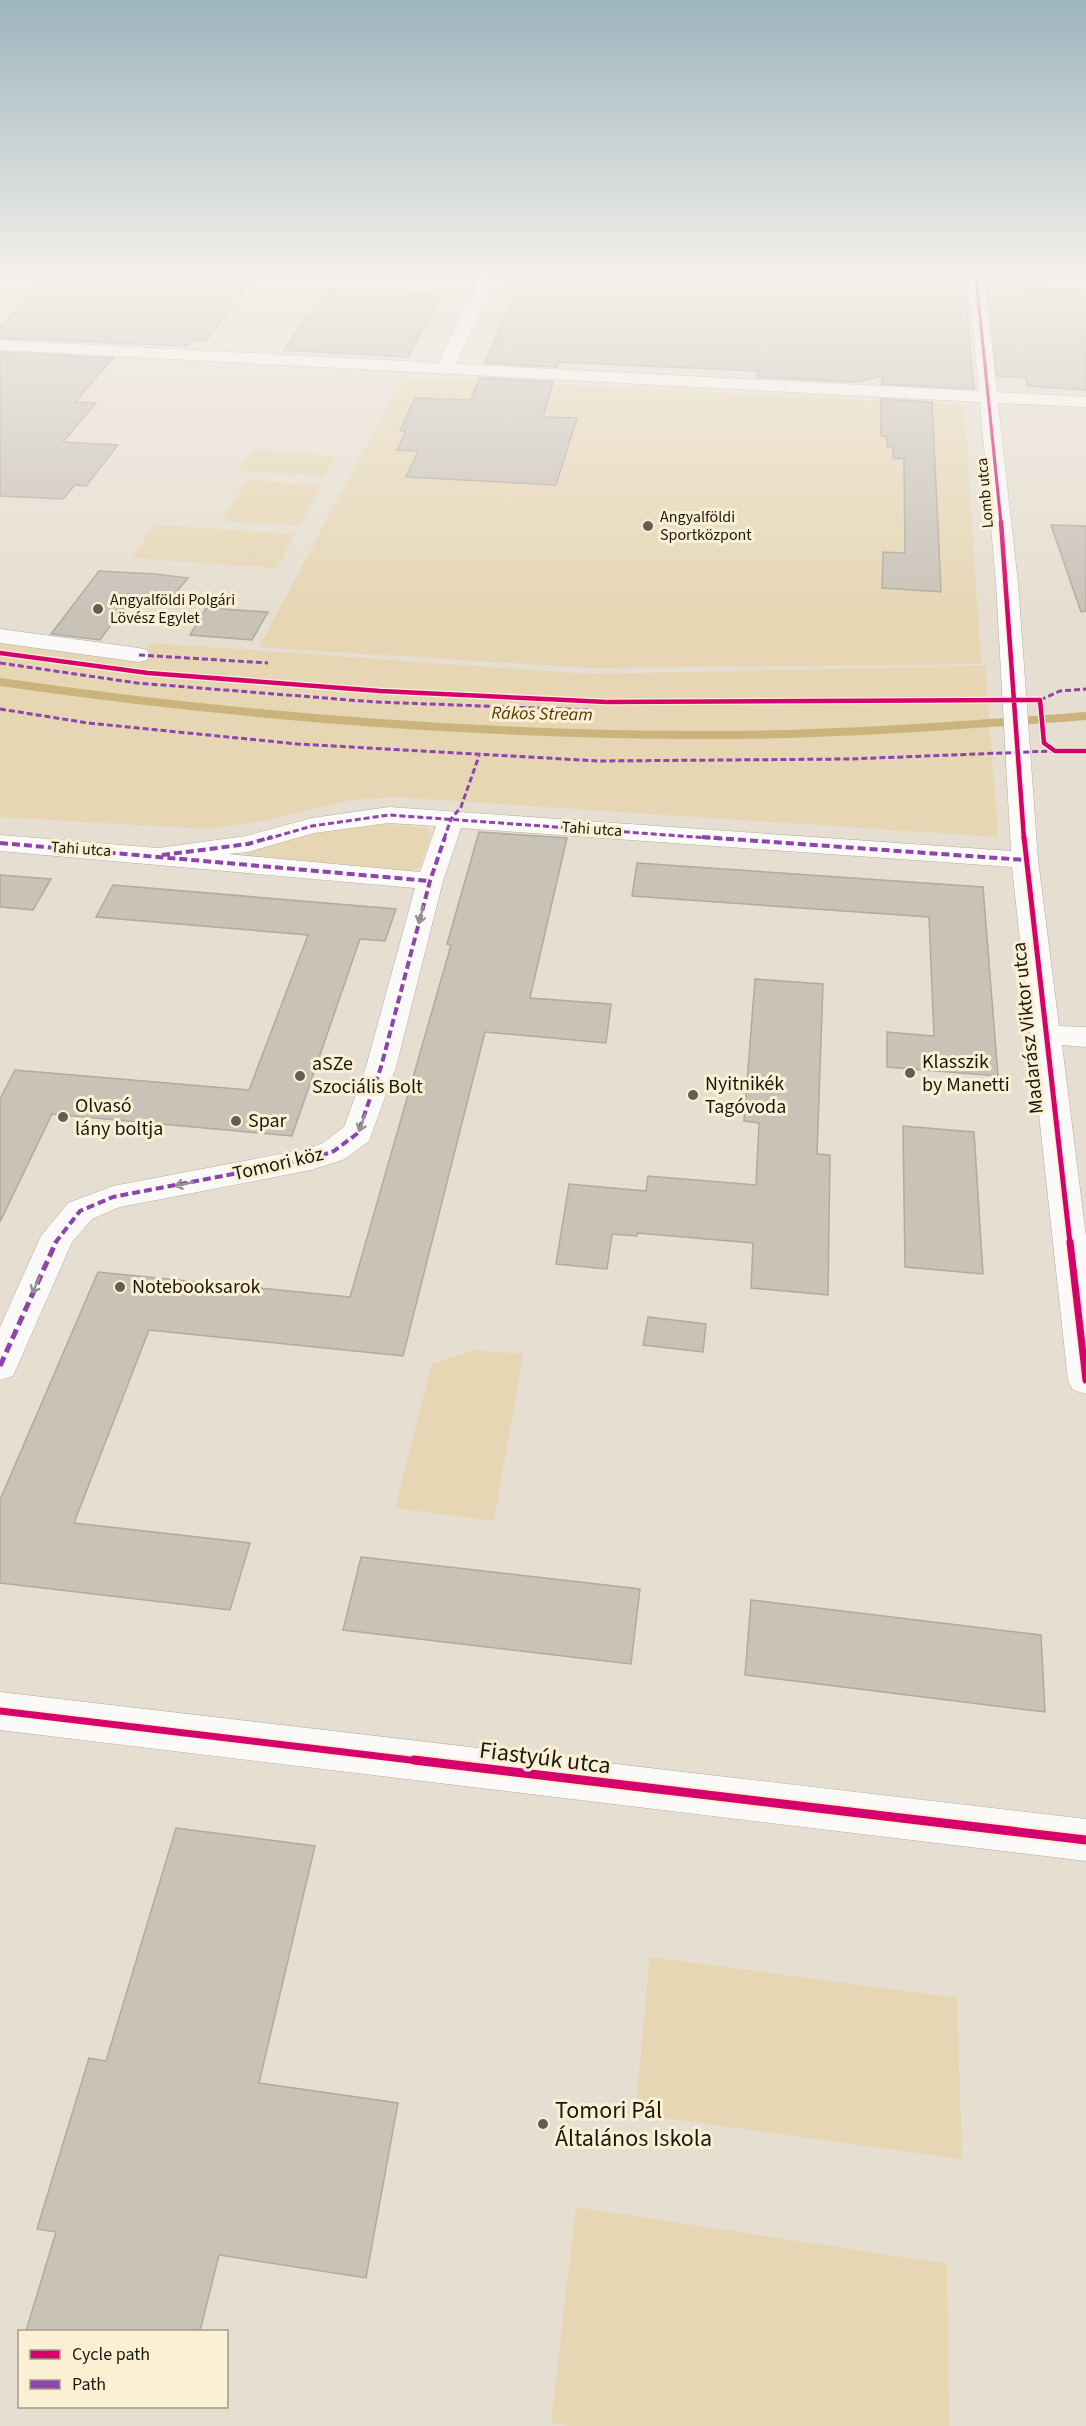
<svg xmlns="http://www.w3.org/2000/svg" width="1086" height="2426" viewBox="0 0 1086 2426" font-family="'Source Sans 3',sans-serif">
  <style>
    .green { fill: #e6d6b3 }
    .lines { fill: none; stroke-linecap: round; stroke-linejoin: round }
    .stream { stroke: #cab37d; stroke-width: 8 }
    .building { fill: #c8c2b7; stroke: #b0aaa0; stroke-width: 1.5 }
    .street-casing { stroke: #b3aea2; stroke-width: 1 }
    .street { fill: #fbfaf8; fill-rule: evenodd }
    .quiet-far2 { stroke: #8e44ad; stroke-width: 3; stroke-dasharray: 6 3; stroke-linecap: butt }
    .quiet-far1 { stroke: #8e44ad; stroke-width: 4; stroke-dasharray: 8 4; stroke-linecap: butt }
    .quiet { stroke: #8e44ad; stroke-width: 5; stroke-dasharray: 10 5; stroke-linecap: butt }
    .cycleway-far4-casing { stroke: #fcf0d4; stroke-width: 5 }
    .cycleway-far3-casing { stroke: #fcf0d4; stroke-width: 7 }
    .cycleway-far2-casing { stroke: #fcf0d4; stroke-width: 8 }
    .cycleway-far1-casing { stroke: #fcf0d4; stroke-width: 10 }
    .cycleway-casing { stroke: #fcf0d4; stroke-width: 13 }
    .cycleway-far4 { stroke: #d6006c; stroke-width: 3 }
    .cycleway-far3 { stroke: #d6006c; stroke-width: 4.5 }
    .cycleway-far2 { stroke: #d6006c; stroke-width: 5 }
    .cycleway-far1 { stroke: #d6006c; stroke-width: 7 }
    .cycleway { stroke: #d6006c; stroke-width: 9 }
    .oneway { stroke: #97948f }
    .poi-dot { fill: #635d52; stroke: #fcf0d4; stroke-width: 2 }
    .labels { text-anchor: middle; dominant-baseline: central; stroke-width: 6; stroke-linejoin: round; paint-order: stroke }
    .far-street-label { font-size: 16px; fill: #1c180e; stroke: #fcf0d4 }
    .far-poi-label { font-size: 16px; fill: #1c180e; stroke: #fcf0d4; text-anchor: start }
    .far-water-label { font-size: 18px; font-style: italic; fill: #4f3b00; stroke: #fcf0d4 }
    .street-label { font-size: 20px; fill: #1c180e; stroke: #fcf0d4 }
    .poi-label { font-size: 20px; fill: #1c180e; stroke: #fcf0d4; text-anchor: start }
    .near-street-label { font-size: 24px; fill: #1c180e; stroke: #fcf0d4 }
    .near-poi-label { font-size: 24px; fill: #1c180e; stroke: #fcf0d4; text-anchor: start }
  </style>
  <rect width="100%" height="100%" fill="#e6ded0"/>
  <!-- green -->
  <path class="green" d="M 402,378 L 964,405 L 981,664 L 590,668 L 259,647 Z
    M 253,450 L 336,456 L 323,477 L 239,471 Z
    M 247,480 L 322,485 L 300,526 L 222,521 Z
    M 154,525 L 294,534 L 295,534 L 277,568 L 132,558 Z
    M 0,636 L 139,655 L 149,643 L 590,674 L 985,666 L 998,837 L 395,797 L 351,800 L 267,820 L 208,829 L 0,817 Z
    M 376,823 L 426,828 L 431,833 L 420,867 L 412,871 L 398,872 L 245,859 L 246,851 L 335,829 Z
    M 474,1350 L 523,1354 L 494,1521 L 395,1508 L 432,1364 Z
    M 650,1957 L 957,1998 L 962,2159 L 635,2114 Z
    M 576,2207 L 947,2264 L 949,2426 L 570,2426 L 551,2423 Z"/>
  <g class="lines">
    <!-- stream -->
    <path class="stream" d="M 0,682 C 242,717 486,736 731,735 C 849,734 968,725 1086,716"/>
  </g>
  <!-- building -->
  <path class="building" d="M 48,277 L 198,277 L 252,279 L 206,341 L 191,340 L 187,346 L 0,338 L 0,327 Z
    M 522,277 L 964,277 L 974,389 L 882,384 L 882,376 L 856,382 L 757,377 L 758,371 L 558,362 L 557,367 L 485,363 Z
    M 987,286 L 1086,290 L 1086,390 L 1028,386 L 1026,378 L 997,376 Z
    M 326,289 L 442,295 L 408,357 L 284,350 Z
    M 0,352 L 113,358 L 75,402 L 96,403 L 63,442 L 118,445 L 86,486 L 75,485 L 63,499 L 0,496 Z
    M 479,378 L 553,382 L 543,417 L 577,418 L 556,485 L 406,477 L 418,451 L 397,450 L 406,431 L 400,431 L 415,398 L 471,400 Z
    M 881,399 L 932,402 L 941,592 L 882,588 L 883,552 L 905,553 L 904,459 L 893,458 L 893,447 L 887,446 L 887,437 L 881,436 Z
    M 1051,525 L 1086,526 L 1086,611 L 1081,612 Z
    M 99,571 L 155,574 L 188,578 L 164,607 L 127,603 L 100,640 L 51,634 Z
    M 206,608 L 268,612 L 252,640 L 190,635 Z
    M 479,832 L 567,838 L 530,998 L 611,1004 L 606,1043 L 485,1032 L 403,1356 L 149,1330 L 74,1523 L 250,1543 L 230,1610 L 0,1583 L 0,1500 L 98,1272 L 350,1297 L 451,945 L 447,944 Z
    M 637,863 L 983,887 L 998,1076 L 887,1067 L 887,1032 L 934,1036 L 929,917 L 632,896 Z
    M 0,875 L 51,879 L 33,910 L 0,907 Z
    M 113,885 L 396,909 L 385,941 L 360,939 L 292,1136 L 52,1114 L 0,1222 L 0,1099 L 15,1070 L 249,1090 L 308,935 L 96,917 Z
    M 755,979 L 823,984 L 817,1154 L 830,1155 L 828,1295 L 751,1288 L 753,1243 L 637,1233 L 637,1236 L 612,1234 L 607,1269 L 556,1264 L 569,1184 L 646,1191 L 648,1176 L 756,1185 L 759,1123 L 744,1121 Z
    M 903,1126 L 974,1132 L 983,1274 L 905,1267 Z
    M 648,1317 L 706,1324 L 703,1352 L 643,1345 Z
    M 361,1557 L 640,1589 L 631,1664 L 343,1630 Z
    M 751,1600 L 1041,1635 L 1045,1712 L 745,1675 Z
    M 176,1828 L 315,1846 L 259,2083 L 398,2103 L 366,2278 L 219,2255 L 200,2331 L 26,2331 L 56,2232 L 37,2229 L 89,2058 L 106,2061 Z"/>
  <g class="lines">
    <!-- street casing -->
    <g class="street-casing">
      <path id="street" d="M 480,277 L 496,277 L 456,364 L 979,391 L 968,277 L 984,277 L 997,392 L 1086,397 L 1086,407 L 998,403 L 1018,583 L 1038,860 L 1059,1026 L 1086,1027 L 1086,1047 L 1062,1045 L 1086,1237 L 1086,1394 L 1073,1390 L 1068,1380 L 1012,867 L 461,828 L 443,881 L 396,1067 L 369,1141 L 345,1159 L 311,1170 L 120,1207 L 92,1219 L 72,1242 L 13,1376 L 0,1380 L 0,1327 L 41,1236 L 68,1203 L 113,1186 L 307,1149 L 323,1143 L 344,1127 L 366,1067 L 415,888 L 0,851 L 0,835 L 158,848 L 246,836 L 312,818 L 389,807 L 1011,851 L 996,583 L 980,402 L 0,350 L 0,340 L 439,363 ZM 389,823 L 436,826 L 420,872 L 228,854 L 248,852 L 314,833 Z
        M 0,629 L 139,648 L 147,650 L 150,655 L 147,660 L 139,662 L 0,643 Z
        M 0,1692 L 1086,1819 L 1086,1861 L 0,1730 Z"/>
    </g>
    <!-- street -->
    <use href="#street" class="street"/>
    <!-- quiet-far2 -->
    <path class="quiet-far2" d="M 139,655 L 268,663
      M 0,663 L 137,683 L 375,702 L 590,710
      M 1040,700 L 1060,691 L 1086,689
      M 0,709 L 88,723 L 298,744 L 599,761 L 850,759 L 1053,751
      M 267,839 L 312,826 L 389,815 L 723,839
      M 444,839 L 451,819 L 461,807 L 479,756"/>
    <!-- quiet-far1 -->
    <path class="quiet-far1" d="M 702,837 L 1025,860
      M 0,843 L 430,881
      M 162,855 L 248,844 L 272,837
      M 55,1243 L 80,1211 L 113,1197 L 311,1159 L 334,1151 L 358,1133 L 381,1067 L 430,881 L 445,837"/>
    <!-- quiet -->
    <path class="quiet" d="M 0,1366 L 56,1242"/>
    <!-- cycleway-far4 casing -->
    <g class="cycleway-far4-casing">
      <path id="cycleway-far4" d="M 976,277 L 1001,523"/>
    </g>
    <!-- cycleway-far3 casing -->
    <g class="cycleway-far3-casing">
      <path id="cycleway-far3" d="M 1001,522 L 1024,839
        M 0,653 L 148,673 L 380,691 L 607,702 L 1040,700 L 1044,743 L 1055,751 L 1086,751"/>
    </g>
    <!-- cycleway-far2 casing -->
    <g class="cycleway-far2-casing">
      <path id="cycleway-far2" d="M 1024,837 L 1070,1243"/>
    </g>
    <!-- cycleway-far1 casing -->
    <g class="cycleway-far1-casing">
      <path id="cycleway-far1" d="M 1070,1242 L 1086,1380
        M 0,1711 L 427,1762"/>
    </g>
    <!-- cycleway casing -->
    <g class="cycleway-casing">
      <path id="cycleway" d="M 414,1760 L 1086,1840"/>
    </g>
    <!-- cycleway-far4 -->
    <use href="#cycleway-far4" class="cycleway-far4"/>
    <!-- cycleway-far3 -->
    <use href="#cycleway-far3" class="cycleway-far3"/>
    <!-- cycleway-far2 -->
    <use href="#cycleway-far2" class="cycleway-far2"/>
    <!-- cycleway-far1 -->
    <use href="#cycleway-far1" class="cycleway-far1"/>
    <!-- cycleway -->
    <use href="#cycleway" class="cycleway"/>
  </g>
  <!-- one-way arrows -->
  <defs><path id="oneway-shaft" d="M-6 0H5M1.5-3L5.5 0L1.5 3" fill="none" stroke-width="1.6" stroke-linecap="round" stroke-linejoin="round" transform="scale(1.5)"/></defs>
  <g class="oneway">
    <use href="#oneway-shaft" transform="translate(421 915) rotate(105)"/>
    <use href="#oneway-shaft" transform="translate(362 1123) rotate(109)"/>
    <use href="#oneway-shaft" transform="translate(184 1184) rotate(169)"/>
    <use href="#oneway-shaft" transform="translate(36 1285) rotate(114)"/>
  </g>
  <!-- sky -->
  <linearGradient id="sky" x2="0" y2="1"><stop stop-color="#9cb4bd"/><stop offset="0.45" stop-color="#f4f0ea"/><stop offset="1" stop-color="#f4f0ea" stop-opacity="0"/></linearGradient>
  <rect width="1086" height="616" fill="url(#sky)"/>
  <!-- markers -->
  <g class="poi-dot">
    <circle cx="648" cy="526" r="6"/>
    <circle cx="98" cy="609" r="6"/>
    <circle cx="910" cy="1073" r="6"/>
    <circle cx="300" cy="1076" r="6"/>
    <circle cx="693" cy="1095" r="6"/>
    <circle cx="63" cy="1117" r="6"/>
    <circle cx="236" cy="1121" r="6"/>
    <circle cx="120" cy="1287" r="6"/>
    <circle cx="543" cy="2124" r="6"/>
  </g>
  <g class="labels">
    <!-- far-street labels -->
    <g class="far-street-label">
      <text transform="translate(985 493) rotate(-95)">Lomb utca</text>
      <text transform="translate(592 829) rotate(4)">Tahi utca</text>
      <text transform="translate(81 849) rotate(4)">Tahi utca</text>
    </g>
    <!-- far-poi labels -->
    <g class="far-poi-label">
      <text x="660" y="517">Angyalföldi<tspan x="660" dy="18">Sportközpont</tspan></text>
      <text x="110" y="600">Angyalföldi Polgári<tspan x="110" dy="18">Lövész Egylet</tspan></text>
    </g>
    <!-- far-water labels -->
    <g class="far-water-label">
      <text transform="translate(542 714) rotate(1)">Rákos Stream</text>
    </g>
    <!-- street labels -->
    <g class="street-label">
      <text transform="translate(1028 1028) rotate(-96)">Madarász Viktor utca</text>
      <text transform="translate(278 1164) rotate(-13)">Tomori köz</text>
    </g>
    <!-- poi labels -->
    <g class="poi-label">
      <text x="922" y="1062">Klasszik<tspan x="922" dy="23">by Manetti</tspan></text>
      <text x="312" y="1064">aSZe<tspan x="312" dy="23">Szociális Bolt</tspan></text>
      <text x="705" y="1084">Nyitnikék<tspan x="705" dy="23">Tagóvoda</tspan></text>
      <text x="75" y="1106">Olvasó<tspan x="75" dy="23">lány boltja</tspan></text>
      <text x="248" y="1121">Spar</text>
      <text x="132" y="1287">Notebooksarok</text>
    </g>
    <!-- near-street labels -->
    <g class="near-street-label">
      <text transform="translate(545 1758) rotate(7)">Fiastyúk utca</text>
    </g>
    <!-- near-poi labels -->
    <g class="near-poi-label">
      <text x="555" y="2110">Tomori Pál<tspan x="555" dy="28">Általános Iskola</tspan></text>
    </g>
  </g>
  <!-- legend -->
  <rect x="18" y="2330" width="210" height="78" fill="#fcf0d4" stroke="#a29a85" stroke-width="1.5"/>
  <rect x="30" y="2350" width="30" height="9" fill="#d6006c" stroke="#a29a85" stroke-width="1.5"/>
  <text x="72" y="2360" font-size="18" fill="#1c180e">Cycle path</text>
  <rect x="30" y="2380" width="30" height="9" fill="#8e44ad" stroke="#a29a85" stroke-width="1.5"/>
  <text x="72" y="2390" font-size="18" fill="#1c180e">Path</text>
</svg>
